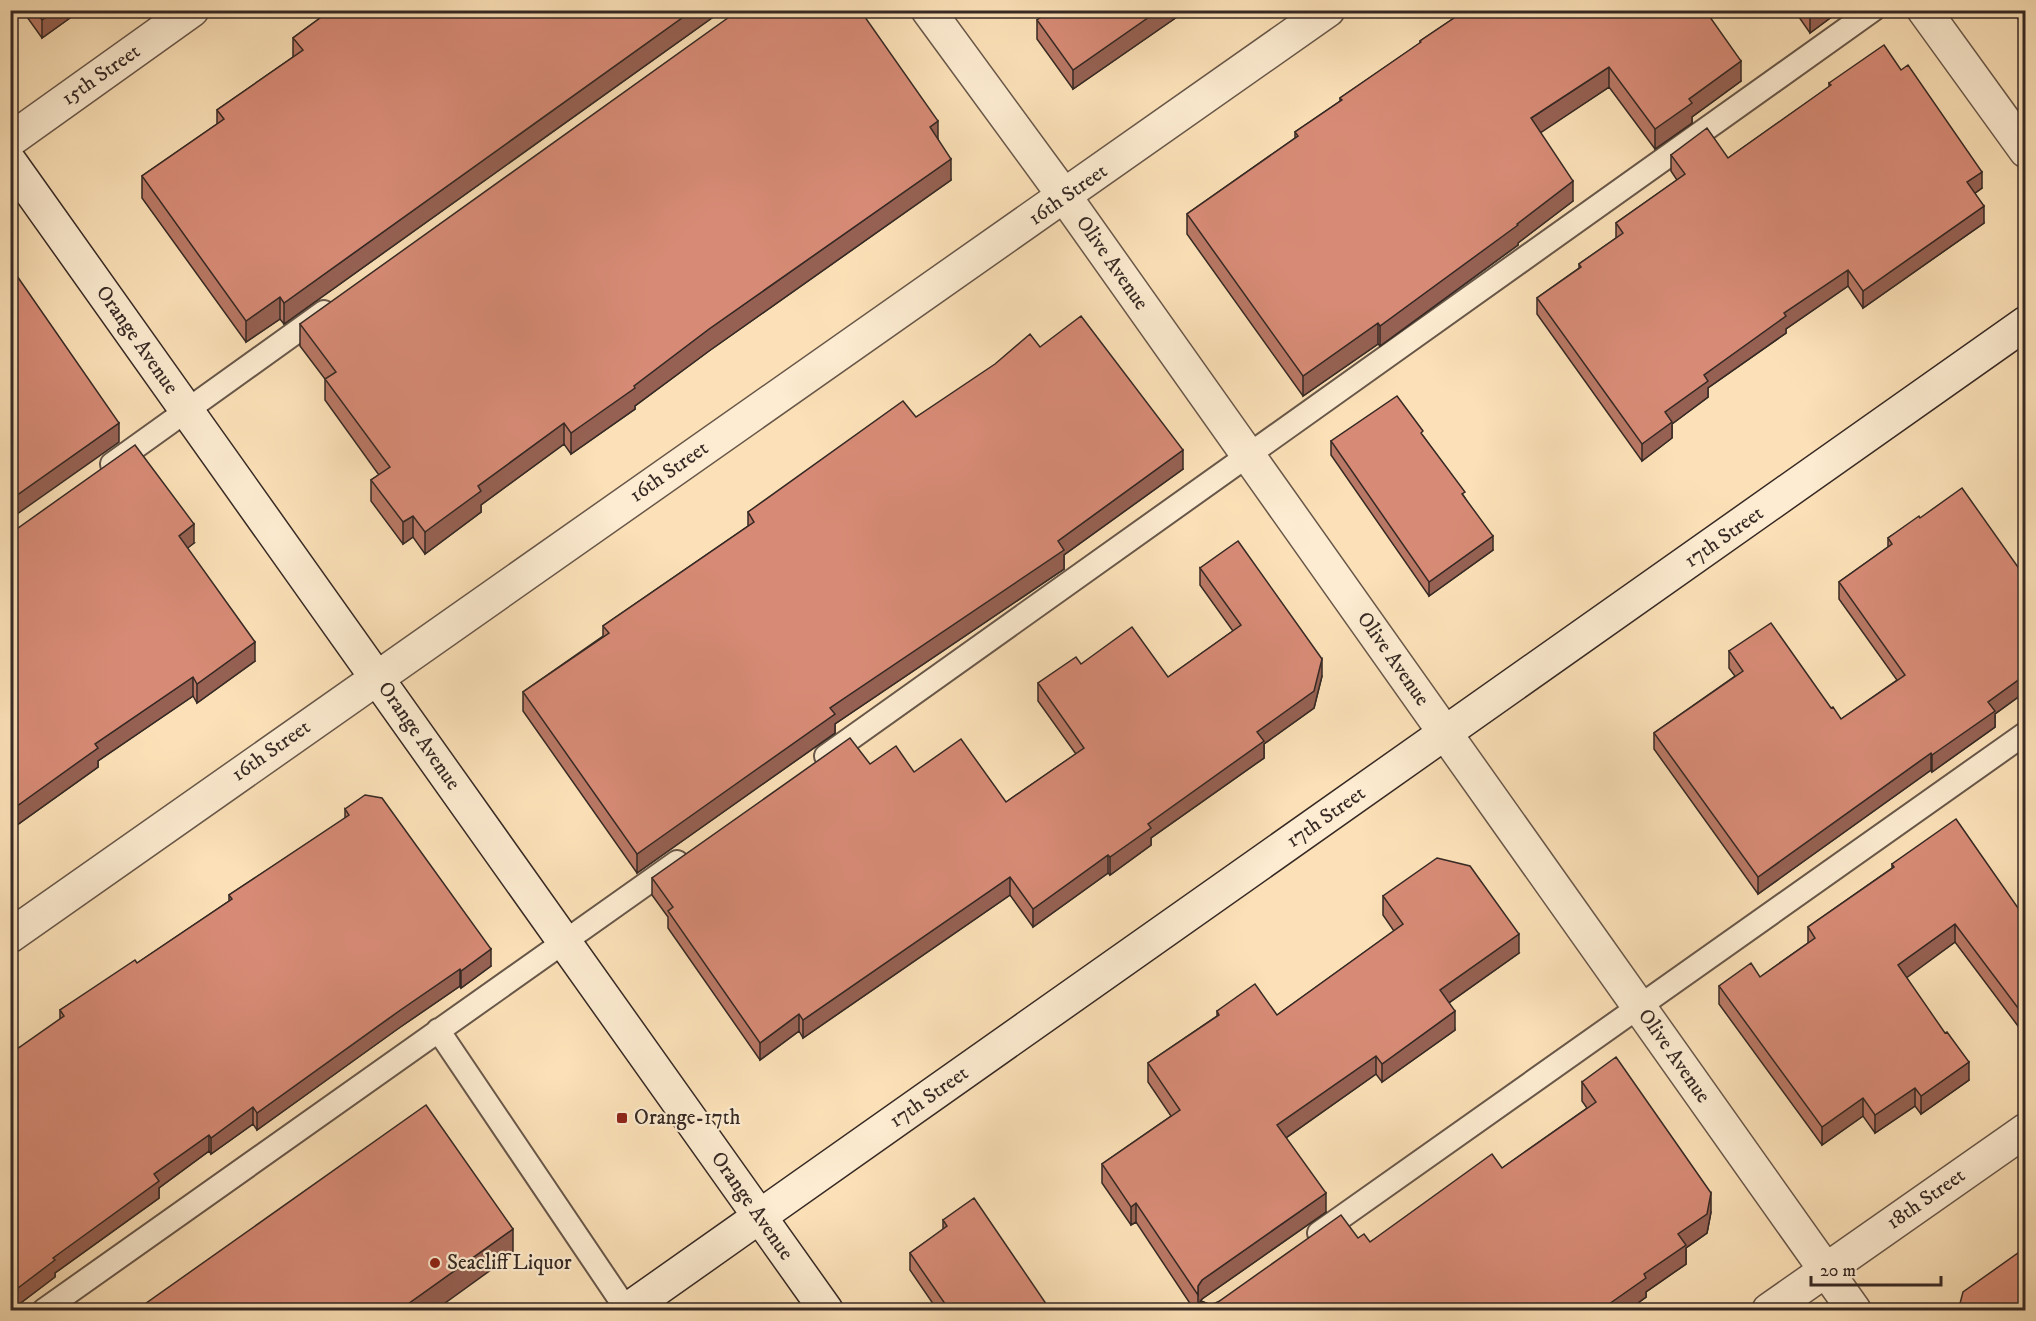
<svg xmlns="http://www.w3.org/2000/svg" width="2036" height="1321" viewBox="0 0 2036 1321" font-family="'IM FELL DW Pica',serif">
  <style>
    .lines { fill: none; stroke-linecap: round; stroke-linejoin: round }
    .lane-casing { stroke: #685749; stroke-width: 26 }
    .street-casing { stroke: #685749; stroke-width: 36 }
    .secondary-casing { stroke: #362924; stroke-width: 36 }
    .lane { stroke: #fdecd1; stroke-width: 22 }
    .street { stroke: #fdecd1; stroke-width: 33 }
    .secondary { stroke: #fdecd1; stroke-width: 33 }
    .wall { fill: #b97865; stroke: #362924; stroke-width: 1.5 }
    .shaded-wall { fill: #966153; stroke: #362924; stroke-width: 1.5 }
    .building { fill: #d78b76; stroke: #362924; stroke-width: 1.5 }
    .poi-dot { fill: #8f2418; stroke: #fdecd1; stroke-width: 2 }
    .labels { text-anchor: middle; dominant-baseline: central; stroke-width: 4.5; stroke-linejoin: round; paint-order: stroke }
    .street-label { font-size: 21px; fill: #362924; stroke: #fdecd1 }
    .poi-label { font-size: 21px; fill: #362924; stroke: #fdecd1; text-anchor: start }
  </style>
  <rect width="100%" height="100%" fill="#fce1b8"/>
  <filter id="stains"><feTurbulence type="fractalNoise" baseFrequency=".00333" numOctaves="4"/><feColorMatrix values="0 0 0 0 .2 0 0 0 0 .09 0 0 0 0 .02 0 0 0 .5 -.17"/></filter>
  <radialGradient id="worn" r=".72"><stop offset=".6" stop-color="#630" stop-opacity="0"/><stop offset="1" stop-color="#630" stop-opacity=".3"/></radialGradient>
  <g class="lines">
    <!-- lane casing -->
    <g class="lane-casing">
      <path id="lane" d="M 112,464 L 324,312
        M 826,756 L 1873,10
        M 438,1030 L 627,1310
        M 1319,1233 L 2026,733
        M 44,1310 L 677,862"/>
    </g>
    <!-- street casing -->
    <g class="street-casing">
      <path id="street" d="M 928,10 L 1065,197 L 1854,1310
        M 1924,10 L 2026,151
        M 10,140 L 192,10
        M 10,936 C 448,625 890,320 1328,10
        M 1769,1310 L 2026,1130"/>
    </g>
    <!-- secondary casing -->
    <g class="secondary-casing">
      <path id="secondary" d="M 10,162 L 826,1310
        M 627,1310 L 2026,323"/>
    </g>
    <!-- lane -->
    <use href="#lane" class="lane"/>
    <!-- street -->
    <use href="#street" class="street"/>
    <!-- secondary -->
    <use href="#secondary" class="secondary"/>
  </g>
  <!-- wall -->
  <path class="wall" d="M 22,10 L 81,10 L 42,38 Z
    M 331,10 L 723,10 L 284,324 L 280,319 L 246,342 L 142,198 L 142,176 L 217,124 L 217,110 L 293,57 L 293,38 Z
    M 1187,10 L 1073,89 L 1037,39 L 1037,20 Z
    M 1466,10 L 1706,10 L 1741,81 L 1692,117 L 1692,123 L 1655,149 L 1609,87 L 1540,132 L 1573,201 L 1518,243 L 1518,245 L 1380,346 L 1378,344 L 1303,396 L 1187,234 L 1187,214 L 1295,138 L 1295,132 L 1340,101 L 1340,98 L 1420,43 L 1420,41 Z
    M 1794,10 L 1841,10 L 1810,33 Z
    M 2012,10 L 2025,10 L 2025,29 Z
    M 1829,83 L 1982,188 L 1975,193 L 1984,223 L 1863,308 L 1848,286 L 1786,329 L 1786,333 L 1708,388 L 1708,397 L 1672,424 L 1672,438 L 1642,461 L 1537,314 L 1537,298 L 1579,268 L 1579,264 L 1616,238 L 1616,223 L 1677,180 L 1671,171 L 1671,155 L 1728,158 L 1829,87 Z
    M 938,139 L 951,180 L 709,351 L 635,406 L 635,409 L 571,454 L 564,444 L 481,505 L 481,512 L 425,554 L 413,537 L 403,544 L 371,501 L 371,480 L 379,475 L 325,400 L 325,379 L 300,346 L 300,324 Z
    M 1040,347 L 1183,469 L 1064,555 L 1064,569 L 835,724 L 835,733 L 637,873 L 523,711 L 523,692 L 603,636 L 603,626 L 748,526 L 748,512 Z
    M 1423,436 L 1465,498 L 1493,550 L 1429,596 L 1331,455 L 1331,441 Z
    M 1920,518 L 2025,577 L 2025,692 L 1995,714 L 1995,727 L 1932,772 L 1931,770 L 1758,894 L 1654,749 L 1654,733 L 1735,676 L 1729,668 L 1729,651 L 1831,708 L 1841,719 L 1897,680 L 1839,599 L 1839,582 L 1888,547 L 1888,538 Z
    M 10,530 L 194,543 L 187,548 L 255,661 L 197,703 L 193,696 L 98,761 L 98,767 L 10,830 Z
    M 1200,568 L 1322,676 L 1314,708 L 1264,744 L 1264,758 L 1151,838 L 1151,845 L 1110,875 L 1108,873 L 1033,927 L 1010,895 L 803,1038 L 799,1031 L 760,1060 L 668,928 L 668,917 L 652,895 L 652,878 L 870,764 L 914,772 L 1006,802 L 1076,754 L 1038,701 L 1038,683 L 1081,664 L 1168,677 L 1233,631 L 1200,585 Z
    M 345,809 L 491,966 L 461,988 L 460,986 L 399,1028 L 257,1130 L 253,1124 L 211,1154 L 209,1151 L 159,1188 L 159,1198 L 55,1273 L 55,1277 L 10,1311 L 60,1019 L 60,1010 L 137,963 L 229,901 L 229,895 L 345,819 Z
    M 1892,864 L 2025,918 L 2021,1030 L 1955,942 L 1906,977 L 1969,1080 L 1921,1114 L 1915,1106 L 1875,1133 L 1863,1116 L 1822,1145 L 1719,1004 L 1719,986 L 1760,977 L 1808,943 L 1808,927 L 1892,868 Z
    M 1383,896 L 1519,953 L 1449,1003 L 1455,1030 L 1382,1082 L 1376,1074 L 1286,1138 L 1326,1212 L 1202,1299 L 1198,1305 L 1198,1311 L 1195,1311 L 1136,1222 L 1131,1225 L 1102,1183 L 1102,1164 L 1171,1116 L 1148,1082 L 1148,1063 L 1217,1016 L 1217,1011 L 1277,1015 L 1394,931 L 1383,915 Z
    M 1582,1082 L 1711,1212 L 1707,1233 L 1686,1248 L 1686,1264 L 1646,1292 L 1646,1297 L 1627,1311 L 1201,1311 L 1201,1301 L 1211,1305 L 1218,1302 L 1358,1238 L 1370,1242 L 1502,1168 L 1587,1108 L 1582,1101 Z
    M 943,1220 L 1051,1311 L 938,1311 L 910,1270 L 910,1253 L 943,1230 Z"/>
  <!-- shaded-wall -->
  <path class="shaded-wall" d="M 56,10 L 81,10 L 42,38 L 42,20 Z
    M 693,10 L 723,10 L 284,324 L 284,303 Z
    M 1159,10 L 1187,10 L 1073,89 L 1073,70 Z
    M 1813,10 L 1841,10 L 1810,33 L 1810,13 Z
    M 1741,61 L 1741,81 L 1692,117 L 1692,123 L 1655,149 L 1655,129 L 1689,99 Z
    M 1609,67 L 1609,87 L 1531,139 L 1531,118 Z
    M 938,121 L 938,142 L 930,127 Z
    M 951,159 L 951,180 L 709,351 L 635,406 L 635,409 L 571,454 L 571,433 L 709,329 Z
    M 1982,172 L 1982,188 L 1967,199 L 1967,182 Z
    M 1573,181 L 1573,201 L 1518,243 L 1518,245 L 1380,346 L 1380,326 L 1517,224 Z
    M 1984,206 L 1984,223 L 1863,308 L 1863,291 Z
    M 1848,270 L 1848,286 L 1786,329 L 1786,333 L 1708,388 L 1708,397 L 1672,424 L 1672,438 L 1642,461 L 1642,444 L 1665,412 L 1704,375 L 1784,313 Z
    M 280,297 L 280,319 L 246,342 L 246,321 Z
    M 1378,323 L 1378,344 L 1303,396 L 1303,376 Z
    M 119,423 L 119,442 L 10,519 L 10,500 Z
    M 564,423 L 564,444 L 481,505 L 481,512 L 425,554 L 425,532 L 478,486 Z
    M 1183,450 L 1183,469 L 1064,555 L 1064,569 L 835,724 L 835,733 L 637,873 L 637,854 L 830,708 L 1058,541 Z
    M 413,516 L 413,537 L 403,544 L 403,522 Z
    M 194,524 L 194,543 L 179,555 L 179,536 Z
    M 1493,536 L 1493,550 L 1429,596 L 1429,582 Z
    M 255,642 L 255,661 L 197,703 L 197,684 Z
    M 1322,659 L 1322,676 L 1314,708 L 1264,744 L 1264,758 L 1151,838 L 1151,845 L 1110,875 L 1110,857 L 1148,824 L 1257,732 Z
    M 2025,675 L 2025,692 L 1995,714 L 1995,727 L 1932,772 L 1932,755 L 1988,702 Z
    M 193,677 L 193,696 L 98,761 L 98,767 L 10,830 L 10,811 L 95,744 Z
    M 1931,753 L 1931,770 L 1758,894 L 1758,877 Z
    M 1108,855 L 1108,873 L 1033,927 L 1033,909 Z
    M 1010,877 L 1010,895 L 803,1038 L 803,1020 Z
    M 1955,924 L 1955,942 L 1898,984 L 1898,965 Z
    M 1519,934 L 1519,953 L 1440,1009 L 1440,990 Z
    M 491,949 L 491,966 L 461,988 L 461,971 Z
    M 460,969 L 460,986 L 399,1028 L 257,1130 L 257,1113 L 399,1011 Z
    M 2025,1009 L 2025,1027 L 2021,1030 L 2021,1012 Z
    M 1455,1011 L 1455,1030 L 1382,1082 L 1382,1064 Z
    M 799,1014 L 799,1031 L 760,1060 L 760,1043 Z
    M 1376,1056 L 1376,1074 L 1277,1144 L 1277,1125 Z
    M 1969,1062 L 1969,1080 L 1921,1114 L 1921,1096 Z
    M 1915,1088 L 1915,1106 L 1875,1133 L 1875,1115 Z
    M 1863,1098 L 1863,1116 L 1822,1145 L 1822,1127 Z
    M 253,1107 L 253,1124 L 211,1154 L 211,1138 Z
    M 209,1135 L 209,1151 L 159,1188 L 159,1198 L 55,1273 L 55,1277 L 10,1311 L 10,1294 L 154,1174 Z
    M 1326,1193 L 1326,1212 L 1202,1299 L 1198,1305 L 1198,1286 L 1202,1280 Z
    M 1711,1193 L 1711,1212 L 1707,1233 L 1686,1248 L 1686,1264 L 1646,1292 L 1646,1297 L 1627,1311 L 1599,1311 L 1644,1274 Z
    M 1136,1203 L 1136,1222 L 1131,1225 L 1131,1207 Z
    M 513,1229 L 513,1254 L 434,1311 L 398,1311 Z"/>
  <!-- building -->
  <path class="building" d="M 35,10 L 56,10 L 42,20 Z
    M 331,10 L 693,10 L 284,303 L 280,297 L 246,321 L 142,176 L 224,119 L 217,110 L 303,50 L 293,38 Z
    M 739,10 L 860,10 L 938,121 L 930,127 L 951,159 L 709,329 L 634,386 L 635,388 L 571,433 L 564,423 L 478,486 L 481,491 L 425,532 L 413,516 L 403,522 L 371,480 L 390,467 L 325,379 L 336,372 L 300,324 Z
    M 1051,10 L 1159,10 L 1073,70 L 1037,20 Z
    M 1466,10 L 1705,10 L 1741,61 L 1689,99 L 1692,103 L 1655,129 L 1609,67 L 1531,118 L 1573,181 L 1517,224 L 1518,225 L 1380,326 L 1378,323 L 1303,376 L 1187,214 L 1298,136 L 1295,132 L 1342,100 L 1340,98 L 1421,42 L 1420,41 Z
    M 1884,45 L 1901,70 L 1908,65 L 1982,172 L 1967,182 L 1984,206 L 1863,291 L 1848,270 L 1784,313 L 1786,316 L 1704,375 L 1708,381 L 1665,412 L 1672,422 L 1642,444 L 1537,298 L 1581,267 L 1579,264 L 1623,233 L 1616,223 L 1685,174 L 1671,155 L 1707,128 L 1728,158 L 1831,85 L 1829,83 Z
    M 17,276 L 119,423 L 10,500 L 10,280 Z
    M 1081,316 L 1183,450 L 1058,541 L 1064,550 L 830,708 L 835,714 L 637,854 L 523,692 L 609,633 L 603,626 L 754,522 L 748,512 L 903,401 L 916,417 L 995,364 L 1030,334 L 1040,347 Z
    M 1397,396 L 1423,431 L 1421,433 L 1465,492 L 1462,494 L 1493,536 L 1429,582 L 1331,441 Z
    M 135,445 L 194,524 L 179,536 L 255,642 L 197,684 L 193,677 L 95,744 L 98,748 L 10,811 L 10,530 L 18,528 Z
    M 1962,488 L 2025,577 L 2025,675 L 1988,702 L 1995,711 L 1932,755 L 1931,753 L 1758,877 L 1654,733 L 1743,671 L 1729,651 L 1771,623 L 1831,708 L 1833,707 L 1841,719 L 1905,675 L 1839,582 L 1892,544 L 1888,538 L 1919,516 L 1920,518 Z
    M 1238,541 L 1322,659 L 1314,691 L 1257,732 L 1264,741 L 1148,824 L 1151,828 L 1110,857 L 1108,855 L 1033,909 L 1010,877 L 803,1020 L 799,1014 L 760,1043 L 668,911 L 673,907 L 652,878 L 850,738 L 870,764 L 896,746 L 914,772 L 961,739 L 1006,802 L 1084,748 L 1038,683 L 1076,657 L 1081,664 L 1132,627 L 1168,677 L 1241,625 L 1200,568 Z
    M 365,795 L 382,798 L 491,949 L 461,971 L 460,969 L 399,1011 L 257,1113 L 253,1107 L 211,1138 L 209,1135 L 154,1174 L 159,1181 L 53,1258 L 55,1260 L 10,1294 L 10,1054 L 64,1016 L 60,1010 L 135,960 L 137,963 L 232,899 L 229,895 L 349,815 L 345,809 Z
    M 1956,819 L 2025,918 L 2025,1009 L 2021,1012 L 1955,924 L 1898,965 L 1945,1033 L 1947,1032 L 1969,1062 L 1921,1096 L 1915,1088 L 1875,1115 L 1863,1098 L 1822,1127 L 1719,986 L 1751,963 L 1760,977 L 1815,938 L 1808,927 L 1894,867 L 1892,864 Z
    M 1437,858 L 1470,866 L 1519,934 L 1440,990 L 1455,1011 L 1382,1064 L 1376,1056 L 1277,1125 L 1326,1193 L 1202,1280 L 1198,1286 L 1198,1295 L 1136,1203 L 1131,1207 L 1102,1164 L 1180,1110 L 1148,1063 L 1219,1015 L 1217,1011 L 1255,984 L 1277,1015 L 1403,924 L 1383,896 Z
    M 1616,1057 L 1711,1193 L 1707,1214 L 1678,1234 L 1686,1245 L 1644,1274 L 1646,1278 L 1599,1311 L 1208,1311 L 1201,1301 L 1211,1305 L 1218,1302 L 1341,1215 L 1358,1238 L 1364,1234 L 1370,1242 L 1492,1154 L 1502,1168 L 1596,1102 L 1582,1082 Z
    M 426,1105 L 513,1229 L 398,1311 L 135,1311 Z
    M 974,1198 L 1051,1311 L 950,1311 L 910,1253 L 947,1226 L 943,1220 Z
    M 2025,1248 L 2025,1311 L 1958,1311 L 1963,1292 Z"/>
  <!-- markers -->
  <g class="poi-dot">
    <rect x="616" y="1112" width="12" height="12" rx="3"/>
    <circle cx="435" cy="1263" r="6"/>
  </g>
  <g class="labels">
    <!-- street labels -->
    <g class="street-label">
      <text transform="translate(101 75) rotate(-35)">15th Street</text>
      <text transform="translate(1068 195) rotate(-35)">16th Street</text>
      <text transform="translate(1112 263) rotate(55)">Olive Avenue</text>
      <text transform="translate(137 340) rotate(55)">Orange Avenue</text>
      <text transform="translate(669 472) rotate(-35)">16th Street</text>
      <text transform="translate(1724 537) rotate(-35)">17th Street</text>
      <text transform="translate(1393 659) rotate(55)">Olive Avenue</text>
      <text transform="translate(419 736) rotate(55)">Orange Avenue</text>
      <text transform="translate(271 751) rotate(-35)">16th Street</text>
      <text transform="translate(1326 817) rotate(-35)">17th Street</text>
      <text transform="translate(1674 1056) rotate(55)">Olive Avenue</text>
      <text transform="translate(929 1097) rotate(-35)">17th Street</text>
      <text transform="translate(1926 1199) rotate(-35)">18th Street</text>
      <text transform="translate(752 1206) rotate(55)">Orange Avenue</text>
    </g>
    <!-- poi labels -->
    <g class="poi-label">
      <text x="634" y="1118">Orange-17th</text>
      <text x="447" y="1263">Seacliff Liquor</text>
    </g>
  </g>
  <!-- margin -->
  <rect width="2036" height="1321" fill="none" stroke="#fce1b8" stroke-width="36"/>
  <rect x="12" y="12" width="2012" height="1297" fill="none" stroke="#362924" stroke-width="3"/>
  <rect x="18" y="18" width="2000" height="1285" fill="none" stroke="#362924" stroke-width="1.5"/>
  <!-- scale -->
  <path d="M1811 1276v9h130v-9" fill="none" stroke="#362924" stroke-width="3"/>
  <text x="1820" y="1276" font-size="18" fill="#362924" stroke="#fdecd1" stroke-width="4.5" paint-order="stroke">20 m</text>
  <rect width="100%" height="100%" filter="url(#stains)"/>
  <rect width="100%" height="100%" fill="url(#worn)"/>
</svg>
